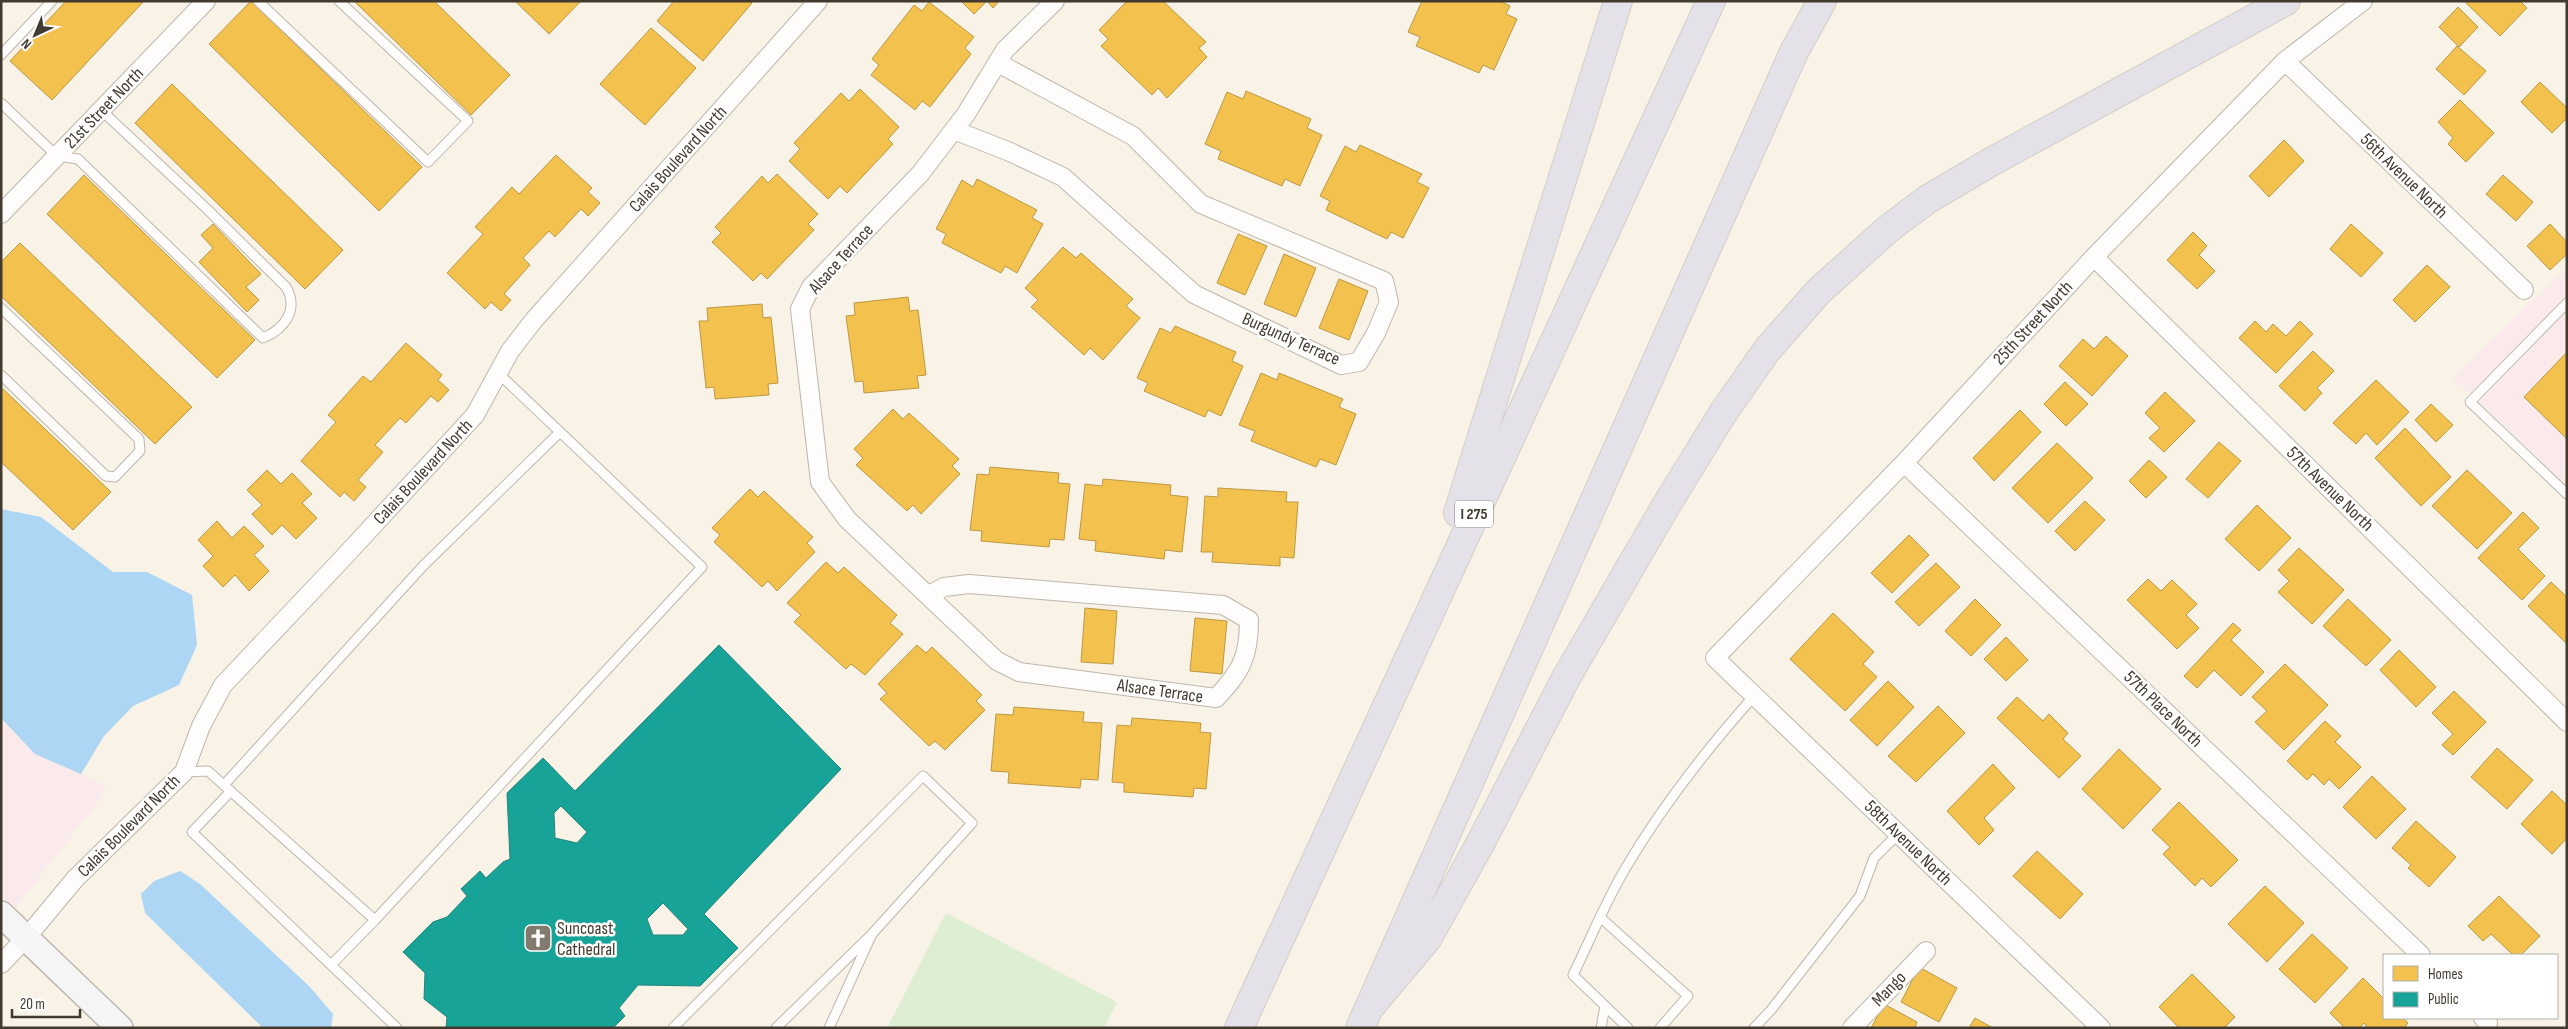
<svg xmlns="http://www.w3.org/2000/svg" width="2568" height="1029" viewBox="0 0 2568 1029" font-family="'Sofia Sans Condensed',sans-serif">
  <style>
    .commercial { fill: #faeaeb }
    .green { fill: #deeed2 }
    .water { fill: #acd6f4 }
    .homes { fill: #f2c14e; stroke: #bd9844 }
    .public { fill: #17a398; stroke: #248478; fill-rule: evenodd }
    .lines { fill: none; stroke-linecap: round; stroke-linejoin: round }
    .lane-casing { stroke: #bdb7ad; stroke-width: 11 }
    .street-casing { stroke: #bdb7ad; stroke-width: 20 }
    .secondary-casing { stroke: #bdb7ad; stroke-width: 28 }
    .highway-casing { stroke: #d3cfc8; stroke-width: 30 }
    .lane { stroke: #fefdfb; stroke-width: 9 }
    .street { stroke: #fefdfb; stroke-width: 18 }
    .secondary { stroke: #f6f5f5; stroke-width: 25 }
    .highway { stroke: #e5e1e8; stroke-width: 28 }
    .labels { text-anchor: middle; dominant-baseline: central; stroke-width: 5; stroke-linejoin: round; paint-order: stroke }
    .shield { fill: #fff; stroke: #7b756d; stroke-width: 1 }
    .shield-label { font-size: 16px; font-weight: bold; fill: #423a2e }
    .street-label { font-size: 18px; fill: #423a2e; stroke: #fff }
    .poi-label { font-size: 18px; fill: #423a2e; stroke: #fff; text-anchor: start }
  </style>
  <rect width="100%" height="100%" fill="#f8f2e7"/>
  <!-- commercial -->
  <path class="commercial" d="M 2567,269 L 2567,485 L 2452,377 Z
    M 1,718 L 35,754 L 96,780 L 107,790 L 15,909 L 1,895 Z"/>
  <!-- green -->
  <path class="green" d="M 946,913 L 1117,1002 L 1104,1028 L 887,1028 Z"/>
  <!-- water -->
  <path class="water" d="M 1,509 L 41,517 L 113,572 L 147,572 L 192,595 L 197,645 L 179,685 L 133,706 L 104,736 L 81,774 L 35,754 L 1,718 Z
    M 180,871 L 200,884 L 310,987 L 333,1014 L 331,1028 L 263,1028 L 145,913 L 141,894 L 154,881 Z"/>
  <!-- homes -->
  <path class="homes" d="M 66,1 L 144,1 L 52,100 L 10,61 Z
    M 251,1 L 422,167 L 379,211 L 209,44 Z
    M 354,1 L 434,1 L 510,75 L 471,115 Z
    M 515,1 L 581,1 L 549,34 Z
    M 674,1 L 750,1 L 752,3 L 703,61 L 657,21 Z
    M 961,1 L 987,1 L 974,14 Z
    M 987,1 L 999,1 L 993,8 Z
    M 1127,1 L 1163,1 L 1206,42 L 1199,48 L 1207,57 L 1167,98 L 1158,88 L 1152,95 L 1101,46 L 1108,39 L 1099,30 Z
    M 1422,1 L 1500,1 L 1510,6 L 1506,14 L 1517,19 L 1494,70 L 1483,65 L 1479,73 L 1416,46 L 1420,37 L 1408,32 Z
    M 2464,1 L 2520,1 L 2527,8 L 2500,36 Z
    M 929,2 L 974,37 L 965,48 L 971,54 L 930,107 L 922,101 L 915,110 L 871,75 L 879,65 L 872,59 L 914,5 L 922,11 Z
    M 2458,7 L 2478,27 L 2459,47 L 2439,27 Z
    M 651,28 L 696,68 L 645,125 L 600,84 Z
    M 2457,46 L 2486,71 L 2464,95 L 2436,69 Z
    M 2540,82 L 2567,108 L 2567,118 L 2552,133 L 2521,102 Z
    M 172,84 L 343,250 L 305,289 L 135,123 Z
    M 860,89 L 899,127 L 888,139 L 893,144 L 847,193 L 840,186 L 828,199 L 789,161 L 800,149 L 794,143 L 841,93 L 849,101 Z
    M 1246,91 L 1311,119 L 1307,128 L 1322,135 L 1300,186 L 1285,179 L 1282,186 L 1218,159 L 1221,151 L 1205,144 L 1227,92 L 1243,99 Z
    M 2460,100 L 2494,133 L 2466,162 L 2448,144 L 2453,138 L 2438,122 Z
    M 2284,140 L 2304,161 L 2269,197 L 2249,176 Z
    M 1360,145 L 1422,174 L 1417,182 L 1429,188 L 1403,238 L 1391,232 L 1387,239 L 1326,210 L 1330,201 L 1320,196 L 1345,146 L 1356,152 Z
    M 556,155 L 592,188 L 588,192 L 600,203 L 588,216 L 581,209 L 555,237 L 549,231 L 523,258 L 530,265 L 504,294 L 511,300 L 501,311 L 491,302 L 485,309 L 447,273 L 483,234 L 475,227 L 512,187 L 519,194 Z
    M 777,174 L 818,214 L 808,224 L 814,230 L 767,279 L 761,273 L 753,281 L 712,242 L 721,233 L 715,227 L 762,176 L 768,183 Z
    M 84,175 L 255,340 L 217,378 L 47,214 Z
    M 2503,175 L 2533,202 L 2516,221 L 2486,194 Z
    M 977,179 L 1037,210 L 1032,218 L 1043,224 L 1017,273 L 1005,266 L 1001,273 L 942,243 L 946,234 L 936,229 L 962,180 L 973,187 Z
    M 213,224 L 261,274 L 246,287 L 259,300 L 247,312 L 199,262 L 213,248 L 201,235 Z
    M 2351,224 L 2383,253 L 2361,277 L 2330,249 Z
    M 2550,224 L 2567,242 L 2567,254 L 2550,270 L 2527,246 Z
    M 2193,232 L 2207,246 L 2199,255 L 2215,271 L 2197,289 L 2167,260 Z
    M 1238,234 L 1267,246 L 1245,295 L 1217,283 Z
    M 20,243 L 192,407 L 155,444 L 1,296 L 1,262 Z
    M 1063,247 L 1076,258 L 1081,253 L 1133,299 L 1126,306 L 1140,318 L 1103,360 L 1090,348 L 1084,355 L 1031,307 L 1038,300 L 1025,288 Z
    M 1284,254 L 1316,268 L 1296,317 L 1264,304 Z
    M 2427,265 L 2450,287 L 2415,322 L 2393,300 Z
    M 1339,279 L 1368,291 L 1349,340 L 1319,328 Z
    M 908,297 L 910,311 L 918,310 L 926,375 L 917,376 L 919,388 L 864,393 L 863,381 L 855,382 L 846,316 L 855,315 L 854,303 Z
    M 762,304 L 763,318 L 771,317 L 778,383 L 768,384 L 769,395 L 715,399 L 714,387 L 706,388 L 699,321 L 708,321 L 707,308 Z
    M 2255,321 L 2266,332 L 2273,324 L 2286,336 L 2300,321 L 2313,334 L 2276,373 L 2239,338 Z
    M 1175,326 L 1236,352 L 1232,361 L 1243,366 L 1221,416 L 1208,410 L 1205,417 L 1144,391 L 1148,383 L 1137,378 L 1160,328 L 1171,333 Z
    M 2106,336 L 2128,356 L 2092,396 L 2059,366 L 2083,339 L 2094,349 Z
    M 406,343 L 442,375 L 438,380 L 449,390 L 438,402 L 431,396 L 406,423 L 400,418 L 375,445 L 383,452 L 358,480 L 366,487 L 354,501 L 344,492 L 340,497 L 301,461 L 336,422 L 328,415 L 363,376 L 371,382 Z
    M 2313,351 L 2334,371 L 2317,388 L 2322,393 L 2305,411 L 2279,386 Z
    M 2567,352 L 2567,439 L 2524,397 Z
    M 1261,373 L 1277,380 L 1279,373 L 1343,399 L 1339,407 L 1356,414 L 1336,465 L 1320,459 L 1316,467 L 1251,441 L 1255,431 L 1239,425 Z
    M 2376,380 L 2409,412 L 2377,445 L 2366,433 L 2356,444 L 2333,423 Z
    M 2065,382 L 2088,404 L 2066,426 L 2044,404 Z
    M 1,387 L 111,492 L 73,530 L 1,462 Z
    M 2165,392 L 2195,421 L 2164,452 L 2149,438 L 2160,428 L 2145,413 Z
    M 2431,404 L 2453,425 L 2436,442 L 2415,420 Z
    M 893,409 L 903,419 L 909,413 L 959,459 L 952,466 L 960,474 L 921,514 L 913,505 L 907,511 L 856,465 L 863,458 L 854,449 Z
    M 2020,410 L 2041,432 L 1994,481 L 1973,458 Z
    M 2405,428 L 2451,477 L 2421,506 L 2375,458 Z
    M 2219,442 L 2241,461 L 2208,498 L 2186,479 Z
    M 2057,443 L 2093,478 L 2048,523 L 2012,488 Z
    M 2149,460 L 2167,477 L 2146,498 L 2129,481 Z
    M 990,467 L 1059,473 L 1058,483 L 1070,484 L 1064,540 L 1050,539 L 1049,547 L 981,541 L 982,531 L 970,530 L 977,474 L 989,475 Z
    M 267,470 L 281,484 L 292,473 L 312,494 L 302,503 L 317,518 L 296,539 L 282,525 L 272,535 L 252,514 L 262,505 L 247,490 Z
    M 2467,470 L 2512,513 L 2477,549 L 2432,506 Z
    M 1103,479 L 1171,485 L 1170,495 L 1188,497 L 1182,552 L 1165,550 L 1164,559 L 1095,551 L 1096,541 L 1079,539 L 1085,484 L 1102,486 Z
    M 1218,488 L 1287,492 L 1286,502 L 1298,502 L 1294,558 L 1280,557 L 1280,566 L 1212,562 L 1213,552 L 1201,552 L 1205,496 L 1218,497 Z
    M 750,489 L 758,497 L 764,491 L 813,537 L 807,543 L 815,552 L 777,591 L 768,581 L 762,587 L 714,542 L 720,535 L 712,528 Z
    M 2085,501 L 2105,520 L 2075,551 L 2055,531 Z
    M 2257,505 L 2291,538 L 2259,571 L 2225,539 Z
    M 2523,512 L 2539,528 L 2518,549 L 2545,576 L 2522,600 L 2478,558 Z
    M 217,521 L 232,538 L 244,526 L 264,546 L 254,555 L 269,571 L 249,591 L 235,575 L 223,587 L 203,566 L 213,556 L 198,540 Z
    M 1909,535 L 1929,555 L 1892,593 L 1871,573 Z
    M 2299,548 L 2344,590 L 2312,624 L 2278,592 L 2289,581 L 2278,570 Z
    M 826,562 L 838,573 L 844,567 L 897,615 L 890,623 L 903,634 L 865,675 L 851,664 L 846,669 L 794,622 L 801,615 L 787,603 Z
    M 1936,563 L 1960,587 L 1919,626 L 1895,602 Z
    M 2148,579 L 2161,591 L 2172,580 L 2197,604 L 2186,615 L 2199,628 L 2177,649 L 2127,600 Z
    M 2551,582 L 2567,597 L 2567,644 L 2528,606 Z
    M 1975,599 L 2001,625 L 1971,656 L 1945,631 Z
    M 2348,599 L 2391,640 L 2366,666 L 2323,626 Z
    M 1085,608 L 1117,611 L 1113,664 L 1081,662 Z
    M 1833,613 L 1874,652 L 1863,664 L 1877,677 L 1845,711 L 1790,659 Z
    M 1195,618 L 1227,621 L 1222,674 L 1190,671 Z
    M 2233,623 L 2241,630 L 2231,640 L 2264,672 L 2241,696 L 2214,670 L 2197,688 L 2184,676 Z
    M 2006,637 L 2028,660 L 2006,681 L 1984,659 Z
    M 917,645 L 926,653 L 932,647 L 982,695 L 976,701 L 985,710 L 945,750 L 935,741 L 929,746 L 880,699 L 887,693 L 878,684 Z
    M 2399,650 L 2436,687 L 2416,707 L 2380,670 Z
    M 2285,664 L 2328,705 L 2284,750 L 2255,722 L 2267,711 L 2252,697 Z
    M 1888,681 L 1914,707 L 1877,746 L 1850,720 Z
    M 2454,691 L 2486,722 L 2453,755 L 2442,745 L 2453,734 L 2432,713 Z
    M 2017,697 L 2043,721 L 2049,714 L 2068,733 L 2063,739 L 2081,756 L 2059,778 L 1997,718 Z
    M 1938,706 L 1965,733 L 1916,782 L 1888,756 Z
    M 1014,707 L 1084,712 L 1083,722 L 1102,723 L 1098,780 L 1081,779 L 1080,788 L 1008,783 L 1009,772 L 991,771 L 996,714 L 1013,715 Z
    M 1132,718 L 1201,723 L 1200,732 L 1211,733 L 1206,789 L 1194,788 L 1193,797 L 1124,792 L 1124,783 L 1112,782 L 1117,725 L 1131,726 Z
    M 2325,721 L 2341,736 L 2335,742 L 2361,767 L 2339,789 L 2329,779 L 2324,785 L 2313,774 L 2307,780 L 2287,761 Z
    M 2497,748 L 2533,780 L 2507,809 L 2471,777 Z
    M 2119,749 L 2161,789 L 2123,829 L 2082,789 Z
    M 1993,764 L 2015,788 L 1984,818 L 1994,830 L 1979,845 L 1947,811 Z
    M 2372,776 L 2406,809 L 2376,839 L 2343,807 Z
    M 2552,791 L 2567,805 L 2567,838 L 2552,854 L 2521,824 Z
    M 2179,802 L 2238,860 L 2211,887 L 2202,878 L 2195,886 L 2163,854 L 2170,847 L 2152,830 Z
    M 2416,821 L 2456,857 L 2429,887 L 2408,868 L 2411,865 L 2392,848 Z
    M 2037,851 L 2083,894 L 2060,919 L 2013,876 Z
    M 2265,886 L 2304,923 L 2267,962 L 2228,924 Z
    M 2499,896 L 2540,936 L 2521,955 L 2513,955 L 2491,934 L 2483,941 L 2468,926 Z
    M 2312,934 L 2348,968 L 2315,1003 L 2279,969 Z
    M 1919,967 L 1957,988 L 1939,1022 L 1901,1002 Z
    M 2192,974 L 2235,1017 L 2224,1028 L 2179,1028 L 2159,1007 Z
    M 2363,978 L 2384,999 L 2384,1018 L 2403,1018 L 2408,1023 L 2404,1028 L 2368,1028 L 2364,1023 L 2359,1028 L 2345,1028 L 2330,1013 Z
    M 1884,1004 L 1917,1022 L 1915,1028 L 1871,1028 Z
    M 1975,1018 L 1993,1028 L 1969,1028 Z"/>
  <!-- public -->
  <path class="public" d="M 719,645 L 841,769 L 704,914 L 738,948 L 700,986 L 638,985 L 619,1008 L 625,1016 L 613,1028 L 446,1028 L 447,1017 L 424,999 L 425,973 L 403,952 L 433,922 L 447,917 L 467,896 L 461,889 L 480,871 L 486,878 L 503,862 L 510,859 L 507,793 L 543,758 L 575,791 ZM 561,806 L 587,832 L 577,843 L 555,838 L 554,813 ZM 663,903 L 688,929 L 683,935 L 653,935 L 647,919 Z"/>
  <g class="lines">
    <!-- lane casing -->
    <g class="lane-casing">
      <path id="lane" d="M 258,1 L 428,162 L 468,121 L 339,1
        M 1,55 L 52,1
        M 1,103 L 57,156 L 78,159 L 263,338 C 285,329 299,309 286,287 L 207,209 L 101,110
        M 2567,303 L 2470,402 L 2567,494
        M 1,308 L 139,439 L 140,451 L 115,477 L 106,476 L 1,375
        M 184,772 L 208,771 L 375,920 L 702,567 L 497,372
        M 224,785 L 423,566 L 560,432
        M 231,791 L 192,832 L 397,1028
        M 1601,918 L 1688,996 L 1660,1028
        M 331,965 L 375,920
        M 673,1028 L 923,776 L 972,823 L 872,934 L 829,1028
        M 776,1028 L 869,937
        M 1601,1028 L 1605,1006
        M 1628,1028 L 1573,975 C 1590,940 1605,903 1625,869 C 1662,806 1706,750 1754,696
        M 1754,1028 L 1771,1010 L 1860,896 L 1874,858 L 1898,834"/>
    </g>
    <!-- street casing -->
    <g class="street-casing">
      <path id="street" d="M 2285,61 L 2524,290
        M 954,130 L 1010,152 L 1063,177 L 1194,294 L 1341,365 L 1359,362 L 1376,333 L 1389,302 L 1384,281 L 1201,204 L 1133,136 L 998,63
        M 1,214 L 206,1
        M 2094,257 L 2567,722
        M 1904,463 L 2421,955
        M 929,595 L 944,587 L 969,584 L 1223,605 L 1249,620 C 1249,657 1241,672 1216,698 L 1019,672 L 997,661 L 847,519 L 820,482 L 800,309 L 811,287 L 920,174 L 966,114 L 1005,50 L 1055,1
        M 1,964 L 26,938 L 75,879 L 184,772 L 201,726 L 223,685 L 344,557 L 475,415 L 510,351 L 534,320 L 818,1
        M 2483,1018 L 2488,1023
        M 1852,1028 L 1926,951
        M 2101,1028 L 1715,658 L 1904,463 L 2094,257 L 2285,61 L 2363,1"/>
    </g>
    <!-- secondary casing -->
    <g class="secondary-casing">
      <path id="secondary" d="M 1,914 L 120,1028"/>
    </g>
    <!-- highway casing -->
    <g class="highway-casing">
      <path id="highway" d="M 1458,513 L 1618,1
        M 1369,1008 L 1427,939 L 1480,844 L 1566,678 L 1667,504 L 1723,413 L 1767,350 L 1819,291 L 1888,229 L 1928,199 L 1991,162 L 2286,1
        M 1239,1028 L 1711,1
        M 1360,1028 L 1794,52 L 1822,1"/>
    </g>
    <!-- lane -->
    <use href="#lane" class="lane"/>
    <!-- street -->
    <use href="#street" class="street"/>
    <!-- secondary -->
    <use href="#secondary" class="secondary"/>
    <!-- highway -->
    <use href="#highway" class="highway"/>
  </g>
  <!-- icons -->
  <defs>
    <g id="church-square" transform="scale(1.4375)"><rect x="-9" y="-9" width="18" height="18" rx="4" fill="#827a6f" stroke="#fff"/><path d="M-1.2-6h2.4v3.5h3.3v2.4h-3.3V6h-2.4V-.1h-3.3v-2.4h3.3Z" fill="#fff"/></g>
  </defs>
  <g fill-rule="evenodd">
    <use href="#church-square" x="538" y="938"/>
  </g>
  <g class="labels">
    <!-- shield labels -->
    <rect class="shield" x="1455" y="500.5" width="38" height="27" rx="4"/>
    <g class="shield-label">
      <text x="1474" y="514">I 275</text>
    </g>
    <!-- street labels -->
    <g class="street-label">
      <text transform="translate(104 108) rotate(-46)">21st Street North</text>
      <text transform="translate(678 159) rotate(-48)">Calais Boulevard North</text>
      <text transform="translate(2404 176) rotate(44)">56th Avenue North</text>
      <text transform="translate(841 259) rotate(-48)">Alsace Terrace</text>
      <text transform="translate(2033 323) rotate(-47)">25th Street North</text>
      <text transform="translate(1291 339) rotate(24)">Burgundy Terrace</text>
      <text transform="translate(423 472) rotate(-47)">Calais Boulevard North</text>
      <text transform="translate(2330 489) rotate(44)">57th Avenue North</text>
      <text transform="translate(1160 691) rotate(8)">Alsace Terrace</text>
      <text transform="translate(2163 709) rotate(44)">57th Place North</text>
      <text transform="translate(129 826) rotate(-45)">Calais Boulevard North</text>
      <text transform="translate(1908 843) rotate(44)">58th Avenue North</text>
      <text transform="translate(1889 989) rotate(-46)">Mango</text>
    </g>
    <!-- poi labels -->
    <g class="poi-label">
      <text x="557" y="928">Suncoast<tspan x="557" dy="21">Cathedral</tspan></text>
    </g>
  </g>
  <!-- border -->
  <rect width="2568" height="1029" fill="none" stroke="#423a2e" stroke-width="5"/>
  <!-- legend -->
  <rect x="2383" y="954" width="175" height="65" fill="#ffffff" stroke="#b3b0ab"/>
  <rect x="2393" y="966" width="25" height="15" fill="#f2c14e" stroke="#b3b0ab"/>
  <text x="2428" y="979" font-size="15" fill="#423a2e">Homes</text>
  <rect x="2393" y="992" width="25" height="15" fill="#17a398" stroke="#b3b0ab"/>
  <text x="2428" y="1004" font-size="15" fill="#423a2e">Public</text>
  <!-- north arrow -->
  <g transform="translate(35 35) rotate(224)" stroke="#ffffff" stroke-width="4" paint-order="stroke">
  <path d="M0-4L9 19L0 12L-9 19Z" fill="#423a2e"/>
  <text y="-8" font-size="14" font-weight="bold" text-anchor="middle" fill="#423a2e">N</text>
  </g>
  <!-- scale -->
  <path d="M12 1009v8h68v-8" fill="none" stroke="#423a2e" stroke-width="2.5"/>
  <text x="20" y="1009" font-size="15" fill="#423a2e" stroke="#ffffff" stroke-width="4" paint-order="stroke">20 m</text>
</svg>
